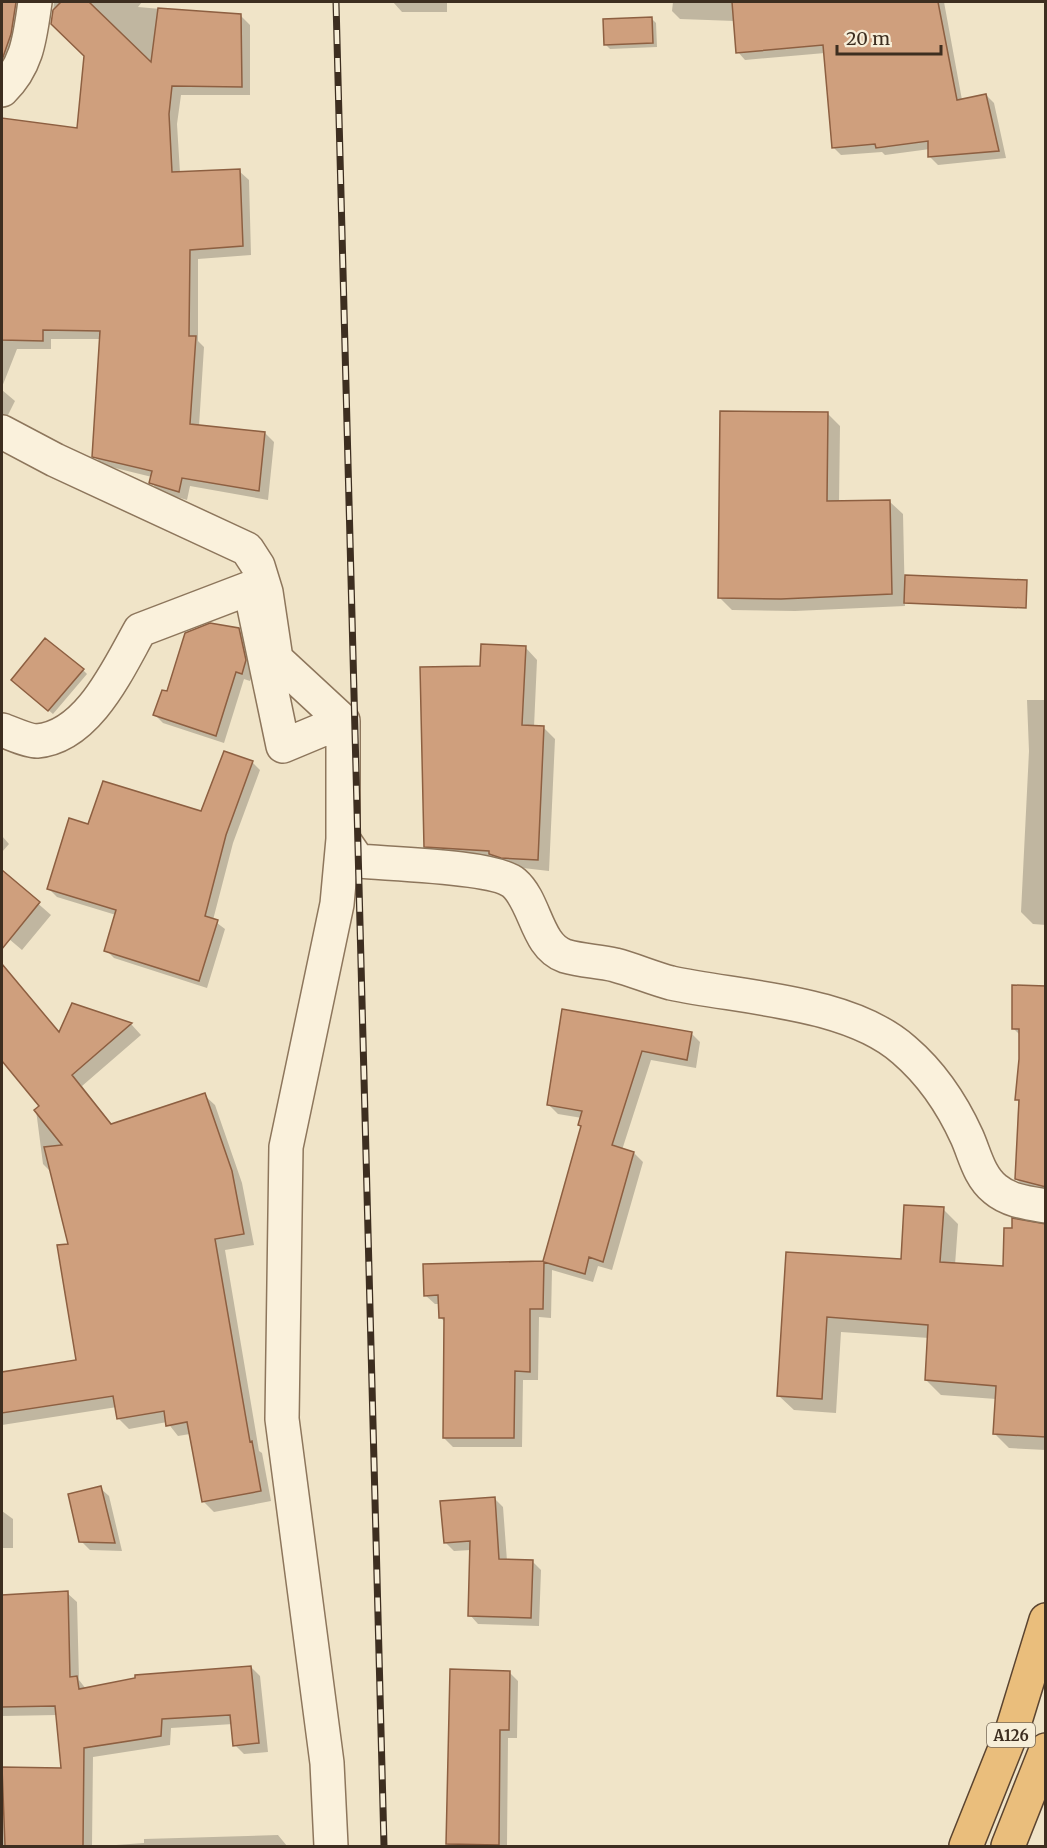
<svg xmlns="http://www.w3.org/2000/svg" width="1047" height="1848" viewBox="0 0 1047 1848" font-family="Merriweather,serif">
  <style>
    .shadow { fill: #0003 }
    .building { fill: #cf9f7d; stroke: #8d5f41; stroke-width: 1.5 }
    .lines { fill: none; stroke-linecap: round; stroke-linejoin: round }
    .minor-casing { stroke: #8d765c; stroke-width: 36 }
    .trunk-casing { stroke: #5b4430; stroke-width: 36 }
    .minor { stroke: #faf1dc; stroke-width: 33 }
    .trunk { stroke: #eabe7c; stroke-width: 33 }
    .rail-casing { stroke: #3d2e20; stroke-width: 7 }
    .rail { stroke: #f7eed8; stroke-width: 4.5; stroke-dasharray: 14; stroke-linecap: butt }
    .labels { text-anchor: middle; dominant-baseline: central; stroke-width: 6; stroke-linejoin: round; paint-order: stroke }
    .shield { fill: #f7eed8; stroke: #756857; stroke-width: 1.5 }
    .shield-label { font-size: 15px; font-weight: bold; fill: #3d2e20 }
  </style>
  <rect width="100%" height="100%" fill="#f0e4c8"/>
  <!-- shadow -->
  <path class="shadow" d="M 2,2 L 26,2 L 2,77 Z
    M 54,2 L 142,2 L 138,7 L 241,16 L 250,25 L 250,95 L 181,95 L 177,124 L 180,173 L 239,171 L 249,180 L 251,255 L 198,259 L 198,341 L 204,347 L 199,426 L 265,433 L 274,442 L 268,500 L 190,486 L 187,500 L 160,492 L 151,482 L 152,477 L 103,465 L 94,456 L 101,339 L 51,339 L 51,349 L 17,349 L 2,387 L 3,119 L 79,130 L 86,56 L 52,23 Z
    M 393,2 L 447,2 L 447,12 L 402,12 Z
    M 673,2 L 788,2 L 788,5 L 837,2 L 944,2 L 962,100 L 986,95 L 994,103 L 1006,158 L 938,165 L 930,157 L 930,149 L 885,155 L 882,152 L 841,155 L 833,147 L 825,53 L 745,60 L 738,52 L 735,21 L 680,19 L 672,11 Z
    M 652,19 L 656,23 L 657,47 L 610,49 L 606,45 Z
    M 2,390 L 15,401 L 2,427 Z
    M 827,413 L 840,426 L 839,502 L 890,502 L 903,514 L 905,606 L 795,611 L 732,610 L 719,597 Z
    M 239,630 L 247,638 L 254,669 L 250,681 L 244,679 L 224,743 L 163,723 L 155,715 L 168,693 Z
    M 526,648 L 537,660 L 534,727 L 543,727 L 555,739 L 549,871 L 437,858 L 425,846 L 481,668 Z
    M 83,670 L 87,674 L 53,714 L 17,684 Z
    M 1027,700 L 1046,700 L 1046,925 L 1033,924 L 1021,912 L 1029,751 Z
    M 252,762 L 260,770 L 233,843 L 213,920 L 225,929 L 207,988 L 114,958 L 106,950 L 116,915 L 57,897 L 49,889 L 89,826 L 202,813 Z
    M 2,836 L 9,844 L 2,852 Z
    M 2,872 L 51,915 L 22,950 L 2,933 Z
    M 2,964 L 60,1033 L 73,1005 L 131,1024 L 141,1035 L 82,1086 L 112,1125 L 204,1095 L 215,1105 L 242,1183 L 254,1245 L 225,1250 L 259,1451 L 262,1453 L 271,1501 L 214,1512 L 203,1501 L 190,1434 L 178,1436 L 167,1422 L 129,1429 L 118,1418 L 117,1407 L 2,1425 L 2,1373 L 77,1361 L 70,1245 L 52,1173 L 43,1164 L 36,1110 L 41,1106 L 2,1059 Z
    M 1046,988 L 1046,1191 L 1024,1186 L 1016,1179 L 1020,1035 L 1013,1028 Z
    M 564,1011 L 691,1033 L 700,1042 L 696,1068 L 651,1060 L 622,1150 L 634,1153 L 643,1162 L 612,1270 L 598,1266 L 593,1282 L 552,1270 L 551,1318 L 539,1317 L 538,1380 L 523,1380 L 522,1447 L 453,1447 L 444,1438 L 445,1322 L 440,1317 L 440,1304 L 435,1304 L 425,1295 L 425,1265 L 544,1262 L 582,1128 L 579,1125 L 582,1118 L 558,1114 L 549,1105 Z
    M 943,1209 L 958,1224 L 955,1265 L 1005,1268 L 1046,1225 L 1046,1450 L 1009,1448 L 994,1433 L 996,1399 L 941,1395 L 926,1380 L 929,1338 L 841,1332 L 836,1413 L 794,1410 L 779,1396 L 788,1253 L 902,1261 Z
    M 100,1488 L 109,1496 L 122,1551 L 90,1550 L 81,1541 Z
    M 494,1498 L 503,1507 L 507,1561 L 532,1561 L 541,1570 L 539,1626 L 478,1624 L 470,1615 L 471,1550 L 454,1551 L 445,1542 Z
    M 2,1511 L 13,1519 L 13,1548 L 2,1548 Z
    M 67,1593 L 77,1602 L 79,1680 L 86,1689 L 251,1667 L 260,1676 L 268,1752 L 244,1754 L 235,1745 L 233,1724 L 171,1728 L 170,1745 L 93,1757 L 92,1846 L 2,1846 L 2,1768 L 63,1770 L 57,1715 L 2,1716 L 2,1596 Z
    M 451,1671 L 509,1672 L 518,1681 L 517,1738 L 508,1738 L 507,1846 L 448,1846 Z
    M 278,1835 L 287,1846 L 102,1846 L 144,1843 L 144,1839 Z"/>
  <!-- building -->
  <path class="building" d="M 2,2 L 16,2 L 11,34 L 2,60 Z
    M 61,2 L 89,2 L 151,62 L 158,8 L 241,14 L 242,87 L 172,86 L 169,114 L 172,172 L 240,169 L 243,246 L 190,250 L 189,336 L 196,336 L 190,424 L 265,432 L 259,491 L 182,478 L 179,492 L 149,483 L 152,471 L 92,457 L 100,331 L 43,330 L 43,341 L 2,340 L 2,118 L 77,128 L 84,56 L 51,24 L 53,10 Z
    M 732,2 L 938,2 L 957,100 L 986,94 L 999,151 L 928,157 L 928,141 L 876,148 L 875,144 L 832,148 L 823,45 L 736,53 Z
    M 652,17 L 653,43 L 604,45 L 603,19 Z
    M 720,411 L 828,412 L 827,501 L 890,500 L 892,594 L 781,599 L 718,598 Z
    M 905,575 L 1027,580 L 1026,608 L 904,603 Z
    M 210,623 L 239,628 L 246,660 L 242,674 L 236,672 L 216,736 L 153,715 L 162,690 L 167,691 L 185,633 Z
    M 45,638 L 84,669 L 48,711 L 11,680 Z
    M 481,644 L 526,646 L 522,725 L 544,726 L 538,860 L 501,858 L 489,854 L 489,851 L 424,847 L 420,667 L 480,666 Z
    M 224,751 L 253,761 L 226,835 L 205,916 L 218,920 L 199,981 L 104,951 L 116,910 L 47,889 L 69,818 L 88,824 L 103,781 L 201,811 Z
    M 2,870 L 40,902 L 2,949 Z
    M 2,964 L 59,1032 L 72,1003 L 132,1023 L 72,1075 L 111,1124 L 205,1093 L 232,1171 L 244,1234 L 215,1239 L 250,1442 L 252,1441 L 261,1491 L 202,1502 L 187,1422 L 166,1426 L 164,1411 L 117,1419 L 113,1396 L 2,1413 L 2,1372 L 76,1360 L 57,1245 L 68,1244 L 44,1147 L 62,1145 L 34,1110 L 39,1106 L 2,1061 Z
    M 1012,985 L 1046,986 L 1046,1187 L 1015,1179 L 1019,1100 L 1015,1100 L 1019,1059 L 1019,1029 L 1012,1029 Z
    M 562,1009 L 692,1032 L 687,1060 L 642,1051 L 612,1145 L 634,1152 L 603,1262 L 589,1257 L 585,1274 L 544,1262 L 543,1309 L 530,1309 L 530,1372 L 515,1371 L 514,1438 L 443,1438 L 444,1318 L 439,1318 L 438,1295 L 424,1296 L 423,1264 L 543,1261 L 581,1126 L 578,1125 L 582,1111 L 547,1105 Z
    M 904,1205 L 944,1207 L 940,1262 L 1003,1266 L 1004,1228 L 1012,1228 L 1012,1218 L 1046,1224 L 1046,1437 L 993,1434 L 996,1386 L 925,1380 L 928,1325 L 827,1317 L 822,1399 L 777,1396 L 786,1252 L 901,1259 Z
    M 101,1486 L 115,1543 L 79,1542 L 68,1494 Z
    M 495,1497 L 499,1559 L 533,1560 L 531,1618 L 468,1616 L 470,1541 L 444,1543 L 440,1501 Z
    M 68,1591 L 70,1677 L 77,1676 L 79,1689 L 135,1678 L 135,1675 L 251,1666 L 259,1743 L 233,1746 L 230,1715 L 162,1719 L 161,1736 L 84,1748 L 83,1846 L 5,1846 L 2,1767 L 61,1768 L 55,1706 L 2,1707 L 2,1595 Z
    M 450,1669 L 510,1671 L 509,1730 L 500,1730 L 499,1845 L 446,1844 Z"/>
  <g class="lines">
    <!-- minor casing -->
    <g class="minor-casing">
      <path id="minor" d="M 2,90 C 28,65 30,36 35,2
        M 2,432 L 55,460 L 247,549 L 258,566 L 266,592 L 276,659 L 343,721 L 343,839 L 337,904 L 286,1147 L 282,1419 L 327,1763 L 331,1846
        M 2,730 C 11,733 27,741 37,741 C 88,737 118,669 140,630 L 250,588 L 283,746 L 343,721
        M 343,839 L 358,861 C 389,864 494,866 514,883 C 536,902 536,946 565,956 C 582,961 598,961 615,965 C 634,970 652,978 671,983 C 741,998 849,1001 904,1050 C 932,1074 952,1104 967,1137 C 975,1155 979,1176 995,1189 C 1009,1201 1028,1203 1046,1206"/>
    </g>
    <!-- trunk casing -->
    <g class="trunk-casing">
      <path id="trunk" d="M 966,1846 L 1012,1731 L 1046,1620
        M 1008,1846 L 1046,1750"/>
    </g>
    <!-- minor -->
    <use href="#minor" class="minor"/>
    <!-- trunk -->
    <use href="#trunk" class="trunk"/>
    <!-- rail casing -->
    <g class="rail-casing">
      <path id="rail" d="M 336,2 L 384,1846"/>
    </g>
    <!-- rail -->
    <use href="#rail" class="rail"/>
  </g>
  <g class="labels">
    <!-- shield labels -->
    <rect class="shield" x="987" y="1723" width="48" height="24" rx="4.5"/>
    <g class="shield-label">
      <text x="1011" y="1735">A126</text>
    </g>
  </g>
  <!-- border -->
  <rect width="1047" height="1848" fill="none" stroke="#3d2e20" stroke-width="6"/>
  <!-- scale -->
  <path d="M837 45v9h104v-9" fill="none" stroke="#3d2e20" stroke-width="3"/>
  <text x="846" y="45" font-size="18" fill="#3d2e20" stroke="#f7eed8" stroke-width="4.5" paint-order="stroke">20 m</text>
</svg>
